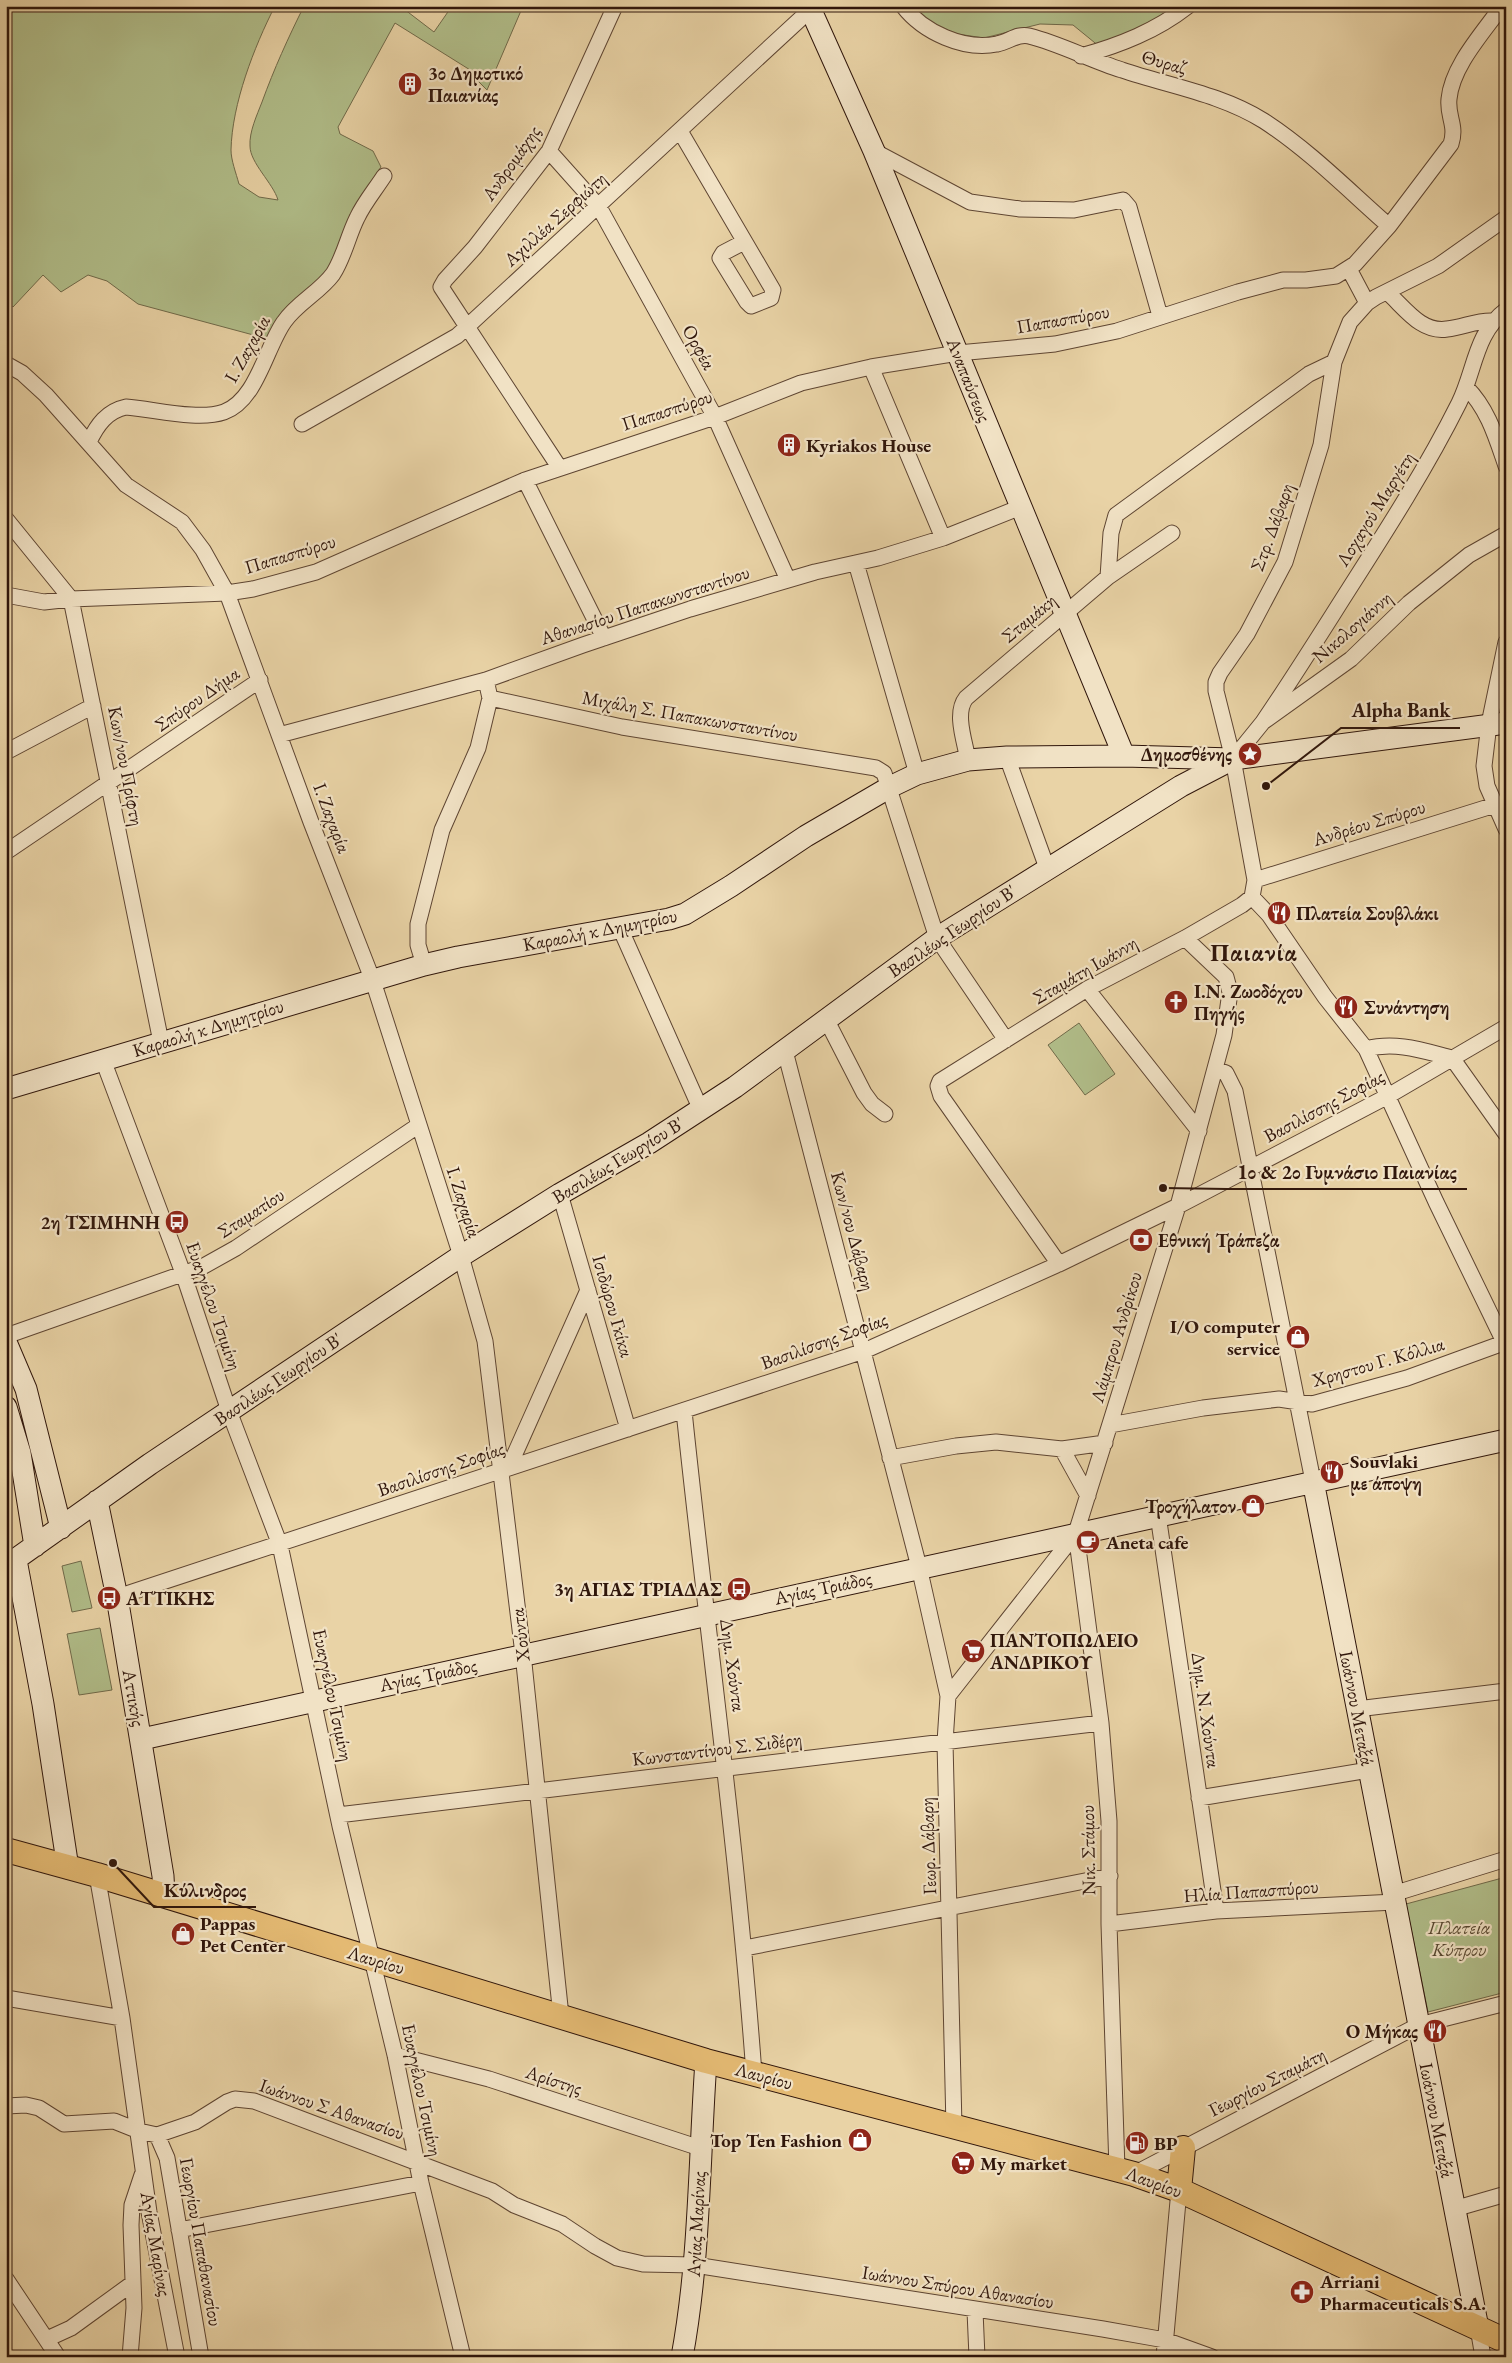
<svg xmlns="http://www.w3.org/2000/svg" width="1512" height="2363" viewBox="0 0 1512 2363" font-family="'EB Garamond',serif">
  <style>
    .green { fill: #b1be8a; stroke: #706a4a }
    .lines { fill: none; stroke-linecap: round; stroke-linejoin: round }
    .street-casing { stroke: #5e4532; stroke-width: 17 }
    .secondary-casing { stroke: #30160b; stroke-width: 23 }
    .primary-casing { stroke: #30160b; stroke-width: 26 }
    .street { stroke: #f1e2c5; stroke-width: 15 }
    .secondary { stroke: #f1e2c5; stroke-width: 21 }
    .primary { stroke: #e4ba73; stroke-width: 24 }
    .labels { text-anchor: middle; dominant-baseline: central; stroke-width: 4.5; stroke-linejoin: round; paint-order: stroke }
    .street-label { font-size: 19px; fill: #30160b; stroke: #f1e2c5 }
    .poi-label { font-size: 19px; font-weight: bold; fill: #30160b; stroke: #f1e2c5; text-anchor: start }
    .park-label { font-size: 19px; font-style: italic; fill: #574831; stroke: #f1e2c5 }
    .district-label { font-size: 24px; font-weight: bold; letter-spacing: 1px; fill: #30160b; stroke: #f1e2c5 }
    .leader { fill: none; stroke: #30160b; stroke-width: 2 }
    .callout-dot { fill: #30160b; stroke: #f1e2c5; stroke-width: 2 }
    .callout-label { font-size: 20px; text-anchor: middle; font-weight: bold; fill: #30160b; stroke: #f1e2c5; stroke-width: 4.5; stroke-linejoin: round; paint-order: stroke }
  </style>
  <rect width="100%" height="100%" fill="#e9d3a6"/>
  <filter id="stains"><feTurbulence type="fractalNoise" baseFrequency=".004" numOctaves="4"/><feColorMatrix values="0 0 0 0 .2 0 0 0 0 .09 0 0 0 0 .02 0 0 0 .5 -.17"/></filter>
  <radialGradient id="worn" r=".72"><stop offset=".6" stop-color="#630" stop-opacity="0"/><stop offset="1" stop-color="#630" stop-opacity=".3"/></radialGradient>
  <!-- green -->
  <path class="green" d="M 6,6 L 275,6 C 254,47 232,104 231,150 C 231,160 236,173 239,184 L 259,197 L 278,200 C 273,183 250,163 250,146 C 249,132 257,115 262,102 C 274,69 288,38 304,6 L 400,6 L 434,32 L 452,6 L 523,6 L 487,90 L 477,80 L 475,73 L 395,23 L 338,127 L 340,134 L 373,151 L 381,167 L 370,183 L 337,263 L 272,340 L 138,304 L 107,281 L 88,275 L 61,292 L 43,275 L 13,307 L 6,301 Z
    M 910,6 L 1180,6 L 1165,18 L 1100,47 L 1073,25 L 1040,24 L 984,38 L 944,32 Z
    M 1079,1023 L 1115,1074 L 1085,1095 L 1048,1045 Z
    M 81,1561 L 92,1608 L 72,1612 L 62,1566 Z
    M 100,1628 L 112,1690 L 79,1695 L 67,1634 Z
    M 1506,1877 L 1506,1992 L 1428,2012 L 1406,1904 Z"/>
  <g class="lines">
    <!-- street casing -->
    <g class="street-casing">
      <path id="street" d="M 903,6 C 923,32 964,51 997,44 C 1009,42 1017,33 1029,36 C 1061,44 1090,60 1122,70 C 1169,86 1221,94 1264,121 C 1310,151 1348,190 1389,226
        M 1081,56 C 1120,45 1156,31 1188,6
        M 680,131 L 773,290 L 771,298 L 751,306 L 747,302 L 720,258 L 723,253 L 744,242
        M 549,151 L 599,207 L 715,417 L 788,580
        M 874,151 L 970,202 L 1020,209 L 1074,210 L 1123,200 L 1129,207 L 1160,316
        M 1349,269 L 1367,303
        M 1387,292 C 1405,308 1421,333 1447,329 C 1464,327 1477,320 1493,321
        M 6,364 L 22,373 L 46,395 L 126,485 L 182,522 L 203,550 L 227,593 L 311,822 L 373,981 L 461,1256 L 485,1341 L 523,1654 L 561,2016
        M 871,367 L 943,538
        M 1466,387 C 1488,409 1496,437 1506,466
        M 302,424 L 457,336 L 810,10
        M 89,442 C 97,425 107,411 126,407 C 154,409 198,421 224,412 C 257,400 266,347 284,322 C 297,303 320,292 333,274 C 344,257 348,236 357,218 C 364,203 375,190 384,176
        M 559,467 L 441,287 L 445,280 L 475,247 L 549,151 L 615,6
        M 525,480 L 604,638
        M 6,519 L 71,599 L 161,1042
        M 856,563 L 917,774
        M 1108,577 L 1111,533 L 1116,515 L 1309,374 L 1334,362
        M 6,595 L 44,602 L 71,599 L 227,593 L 253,589 L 316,572 L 525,480 L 715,417 L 801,383 L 871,367 L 958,353 L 1055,344 L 1117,331 L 1238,292 L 1283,280 L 1306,280 L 1336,276 L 1355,264 L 1389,226 L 1451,144 C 1457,125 1447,117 1449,99 C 1452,66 1483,33 1502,6
        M 1506,642 L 1489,724 L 1484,766 L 1487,786 L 1506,829
        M 486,680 L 490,698 L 622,727 L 876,768 L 884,773 L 937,938 L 1006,1040
        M 1263,722 C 1293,678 1321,633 1349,589 C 1388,528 1427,467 1459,403 C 1475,371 1475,333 1506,310
        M 279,735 L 486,680 L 583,645 L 690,609 L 815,572 L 878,558 L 943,538 L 1021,507
        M 6,752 L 93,706
        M 1007,757 L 1047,868
        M 1233,759 L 1263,722 L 1351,659 L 1409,603 L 1469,555 L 1506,534
        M 968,760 C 965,742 954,713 966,698 L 1108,577 L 1172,533
        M 6,852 L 260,680
        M 1255,880 L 1495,805
        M 1252,897 L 1255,880 L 1233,759 L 1216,691 L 1216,682 L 1220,673 L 1247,634 L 1285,562 L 1321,445 L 1334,362 L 1350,322 L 1367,303 L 1376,297 L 1438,266 L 1506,218
        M 1252,897 L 1269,915 L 1325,997 L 1366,1049 L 1436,1202 L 1506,1346
        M 620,928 L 701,1110
        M 424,965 L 418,945 L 418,924 L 442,830 L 478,748 L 490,698
        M 1087,989 L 1199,1131
        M 826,1019 L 864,1093 L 872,1104 L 885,1114
        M 1366,1049 C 1396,1041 1424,1051 1452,1058 L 1506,1134
        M 785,1051 L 919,1567 L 948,1696 L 945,1742 L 954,2127
        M 103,1060 L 183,1273 L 229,1411 L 280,1545 L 340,1826 L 395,2055 L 421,2183 L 463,2357
        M 1215,1069 L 1226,1073 L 1235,1091 L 1313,1481
        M 560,1194 L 628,1429
        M 1059,1264 L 941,1096 L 938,1086 L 940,1081 L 1087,989 L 1185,938 L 1242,905 L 1252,897
        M 6,1336 L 202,1267 L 236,1248 L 419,1125
        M 684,1411 C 707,1632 738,1852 754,2074
        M 1110,1425 L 1203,1408 L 1279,1399 L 1312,1404 L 1407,1378 L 1506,1342
        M 1062,1449 L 1088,1496
        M 890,1458 L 956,1446 L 996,1442 L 1062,1449 L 1105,1443
        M 509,1467 L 588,1290
        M 1158,1515 L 1216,1911
        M 1076,1533 L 1101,1723 L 1109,1821 L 1109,1924 L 1117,2169
        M 117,1597 L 864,1351 L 1059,1264 L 1178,1206 L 1388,1096 L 1506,1027
        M 948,1696 L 1076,1533 L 1178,1206 L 1224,1035 L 1230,992 L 1226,977 L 1185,938
        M 1357,1709 L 1506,1691
        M 1199,1798 L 1369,1770
        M 338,1815 L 1101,1723
        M 97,1875 L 122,2018 L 149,2212 L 177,2357
        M 1393,1894 L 1506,1859
        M 1109,1924 L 1216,1911 L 1395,1902
        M 745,1948 L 1110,1876
        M 6,1998 L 122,2018
        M 395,2055 L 489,2079 L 700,2148
        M 6,2106 L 26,2105 L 39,2108 L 64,2124 L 114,2121 L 139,2131 L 157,2135 L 195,2122 L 227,2102 L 235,2099 L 254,2101 L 492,2191 L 514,2205 L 562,2224 L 595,2246 L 617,2258 L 643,2264 L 695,2265 L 1103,2329 L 1165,2340 L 1212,2357
        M 157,2135 L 167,2158 L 201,2357
        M 1134,2174 L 1419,2025 L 1506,2003
        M 1454,2209 L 1506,2194
        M 179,2230 L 421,2183
        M 6,2279 L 58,2357
        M 975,2311 L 977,2357
        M 1478,2328 L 1483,2357
        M 47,2339 L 71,2328 L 133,2283
        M 130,2357 L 134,2308 L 131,2225 L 132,2205 L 142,2175
        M 1164,2357 L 1179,2190"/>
    </g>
    <!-- secondary casing -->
    <g class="secondary-casing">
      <path id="secondary" d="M 809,6 L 874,151 L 1124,756
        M 6,1089 L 424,965 L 458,957 L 669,919 L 685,914 L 731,886 L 806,836 L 890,787 L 917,774 L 968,760 L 1007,757 L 1124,756 L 1233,759 L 1506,723
        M 6,1342 L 26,1389 L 61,1528
        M 6,1407 L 20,1453 L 35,1546
        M 1313,1481 L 1478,2328
        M 97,1501 L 117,1597 L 163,1876 L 164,1896
        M 16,1560 L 43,1704 L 68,1868
        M 6,1566 L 150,1464 L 461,1256 L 560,1194 L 649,1143 L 735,1087 L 937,938 L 1181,786 L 1231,760
        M 142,1739 L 1506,1440
        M 682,2357 C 700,2259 699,2160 706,2061"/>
    </g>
    <!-- primary casing -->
    <g class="primary-casing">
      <path id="primary" d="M 6,1850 L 97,1875 L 706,2061 L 1134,2174 L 1179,2190 L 1506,2341
        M 1179,2190 L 1183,2148"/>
    </g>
    <!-- street -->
    <use href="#street" class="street"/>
    <!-- secondary -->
    <use href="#secondary" class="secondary"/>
    <!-- primary -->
    <use href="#primary" class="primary"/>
  </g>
  <!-- icons -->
  <defs>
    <g id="building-disc" transform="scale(1.25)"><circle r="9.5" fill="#8f2418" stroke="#f1e2c5"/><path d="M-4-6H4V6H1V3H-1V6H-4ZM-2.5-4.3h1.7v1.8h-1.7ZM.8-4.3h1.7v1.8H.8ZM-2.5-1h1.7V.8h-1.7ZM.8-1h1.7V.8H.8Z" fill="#fff"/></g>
    <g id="sight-disc" transform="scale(1.25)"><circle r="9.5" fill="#8f2418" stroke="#f1e2c5"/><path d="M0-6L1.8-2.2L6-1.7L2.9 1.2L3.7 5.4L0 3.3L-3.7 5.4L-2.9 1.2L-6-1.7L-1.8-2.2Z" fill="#fff"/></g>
    <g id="restaurant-disc" transform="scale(1.25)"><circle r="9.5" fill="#8f2418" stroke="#f1e2c5"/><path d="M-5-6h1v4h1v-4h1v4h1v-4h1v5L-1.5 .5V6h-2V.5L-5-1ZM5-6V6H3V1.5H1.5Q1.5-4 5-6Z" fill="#fff"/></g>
    <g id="church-disc" transform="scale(1.25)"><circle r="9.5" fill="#8f2418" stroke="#f1e2c5"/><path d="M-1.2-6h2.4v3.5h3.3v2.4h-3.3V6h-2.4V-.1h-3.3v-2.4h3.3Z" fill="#fff"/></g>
    <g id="bus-disc" transform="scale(1.25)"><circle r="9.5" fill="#8f2418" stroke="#f1e2c5"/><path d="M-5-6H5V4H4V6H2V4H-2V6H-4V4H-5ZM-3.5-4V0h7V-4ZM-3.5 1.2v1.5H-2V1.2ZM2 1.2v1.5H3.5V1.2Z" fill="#fff"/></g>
    <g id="bank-disc" transform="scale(1.25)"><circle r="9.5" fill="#8f2418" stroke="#f1e2c5"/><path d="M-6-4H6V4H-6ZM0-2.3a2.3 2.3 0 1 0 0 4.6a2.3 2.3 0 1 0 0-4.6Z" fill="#fff"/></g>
    <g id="shop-disc" transform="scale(1.25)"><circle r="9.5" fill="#8f2418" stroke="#f1e2c5"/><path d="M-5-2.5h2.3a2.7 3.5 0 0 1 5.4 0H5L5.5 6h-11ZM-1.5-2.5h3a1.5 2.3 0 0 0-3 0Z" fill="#fff"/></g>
    <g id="cafe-disc" transform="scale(1.25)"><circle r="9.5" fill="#8f2418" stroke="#f1e2c5"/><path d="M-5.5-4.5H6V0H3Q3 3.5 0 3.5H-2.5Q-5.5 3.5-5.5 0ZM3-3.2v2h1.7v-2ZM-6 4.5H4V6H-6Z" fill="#fff"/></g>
    <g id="supermarket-disc" transform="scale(1.25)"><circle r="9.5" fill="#8f2418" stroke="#f1e2c5"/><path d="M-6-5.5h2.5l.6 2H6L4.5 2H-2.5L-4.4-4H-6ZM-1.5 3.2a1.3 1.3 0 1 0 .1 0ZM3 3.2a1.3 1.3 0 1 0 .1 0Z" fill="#fff"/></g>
    <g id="fuel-disc" transform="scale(1.25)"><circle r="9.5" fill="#8f2418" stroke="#f1e2c5"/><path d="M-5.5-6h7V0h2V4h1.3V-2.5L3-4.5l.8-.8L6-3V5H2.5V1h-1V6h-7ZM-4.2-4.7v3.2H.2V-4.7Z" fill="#fff"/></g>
    <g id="pharmacy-disc" transform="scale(1.25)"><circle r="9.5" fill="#8f2418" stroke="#f1e2c5"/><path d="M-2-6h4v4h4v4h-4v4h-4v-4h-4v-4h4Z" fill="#fff"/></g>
  </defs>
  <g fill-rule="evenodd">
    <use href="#building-disc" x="410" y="84"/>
    <use href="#building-disc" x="789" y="445"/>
    <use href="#sight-disc" x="1250" y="754"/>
    <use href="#restaurant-disc" x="1279" y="913"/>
    <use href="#church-disc" x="1176" y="1002"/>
    <use href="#restaurant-disc" x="1346" y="1007"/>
    <use href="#bus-disc" x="177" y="1222"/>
    <use href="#bank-disc" x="1141" y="1240"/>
    <use href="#shop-disc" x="1298" y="1337"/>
    <use href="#restaurant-disc" x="1332" y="1472"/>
    <use href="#shop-disc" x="1253" y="1506"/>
    <use href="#cafe-disc" x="1088" y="1542"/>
    <use href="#bus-disc" x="739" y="1589"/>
    <use href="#bus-disc" x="109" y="1598"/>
    <use href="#supermarket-disc" x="973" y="1651"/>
    <use href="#shop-disc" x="183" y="1934"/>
    <use href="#restaurant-disc" x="1435" y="2031"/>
    <use href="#shop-disc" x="860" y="2140"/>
    <use href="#fuel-disc" x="1137" y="2143"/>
    <use href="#supermarket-disc" x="963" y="2163"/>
    <use href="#pharmacy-disc" x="1302" y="2292"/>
  </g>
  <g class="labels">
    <!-- street labels -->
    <g class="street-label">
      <text transform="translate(1164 62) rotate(16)">Θυραζ</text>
      <text transform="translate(511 163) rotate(-55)">Ανδρομάχης</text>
      <text transform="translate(555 219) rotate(-42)">Αχιλλέα Σερφιώτη</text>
      <text transform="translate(1063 319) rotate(-10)">Παπασπύρου</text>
      <text transform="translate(699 347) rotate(61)">Ορφέα</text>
      <text transform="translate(247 349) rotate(-61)">Ι. Ζαχαρία</text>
      <text transform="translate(969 380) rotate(68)">Αναπαύσεως</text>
      <text transform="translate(667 410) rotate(-18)">Παπασπύρου</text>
      <text transform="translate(1375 509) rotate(-58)">Λοχαγού Μαργέτη</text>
      <text transform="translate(1272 527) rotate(-70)">Στρ. Δάβαρη</text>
      <text transform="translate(290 554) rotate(-17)">Παπασπύρου</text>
      <text transform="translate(645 605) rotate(-18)">Αθανασίου Παπακωνσταντίνου</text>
      <text transform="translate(1029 618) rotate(-40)">Σταμάκη</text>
      <text transform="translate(1352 627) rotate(-41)">Νικολογιάννη</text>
      <text transform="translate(197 699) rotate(-35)">Σπύρου Δήμα</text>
      <text transform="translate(690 716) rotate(10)">Μιχάλη Σ. Παπακωνσταντίνου</text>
      <text transform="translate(126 766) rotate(79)">Κων/νου Πρίφτη</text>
      <text transform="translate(332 818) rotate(69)">Ι. Ζαχαρία</text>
      <text transform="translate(1369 823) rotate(-17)">Ανδρέου Σπύρου</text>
      <text transform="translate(600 930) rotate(-11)">Καραολή κ Δημητρίου</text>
      <text transform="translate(952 931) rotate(-34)">Βασιλέως Γεωργίου Β'</text>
      <text transform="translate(1085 970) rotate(-30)">Σταμάτη Ιωάννη</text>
      <text transform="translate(208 1028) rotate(-17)">Καραολή κ Δημητρίου</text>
      <text transform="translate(1324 1106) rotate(-28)">Βασιλίσσης Σοφίας</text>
      <text transform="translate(618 1160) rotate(-31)">Βασιλέως Γεωργίου Β'</text>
      <text transform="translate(464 1202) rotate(72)">Ι. Ζαχαρία</text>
      <text transform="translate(251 1213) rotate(-33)">Σταματίου</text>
      <text transform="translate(853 1231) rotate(75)">Κων/νου Δάβαρη</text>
      <text transform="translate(214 1306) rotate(71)">Ευαγγέλου Τσιμίνη</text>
      <text transform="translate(613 1306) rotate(74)">Ισιδώρου Γκίκα</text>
      <text transform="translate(1116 1337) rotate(-73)">Λάμπρου Ανδρίκου</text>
      <text transform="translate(824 1341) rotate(-20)">Βασιλίσσης Σοφίας</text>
      <text transform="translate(1378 1362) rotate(-16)">Χρηστου Γ. Κόλλια</text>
      <text transform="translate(278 1379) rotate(-34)">Βασιλέως Γεωργίου Β'</text>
      <text transform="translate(441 1469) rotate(-19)">Βασιλίσσης Σοφίας</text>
      <text transform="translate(823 1588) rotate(-12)">Αγίας Τριάδος</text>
      <text transform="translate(520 1635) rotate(-97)">Χούντα</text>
      <text transform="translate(733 1665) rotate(82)">Δημ. Χούντα</text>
      <text transform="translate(428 1675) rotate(-12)">Αγίας Τριάδος</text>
      <text transform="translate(333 1695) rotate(78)">Ευαγγέλου Τσιμίνη</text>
      <text transform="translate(134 1698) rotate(80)">Αττικής</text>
      <text transform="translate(1357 1708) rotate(79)">Ιωάννου Μεταξά</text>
      <text transform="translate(1206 1710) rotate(82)">Δημ. Ν. Χούντα</text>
      <text transform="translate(717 1749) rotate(-7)">Κωνσταντίνου Σ. Σιδέρη</text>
      <text transform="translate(928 1846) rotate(-92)">Γεωρ. Δάβαρη</text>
      <text transform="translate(1088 1850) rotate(-91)">Νικ. Στάμου</text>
      <text transform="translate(1251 1891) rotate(-4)">Ηλία Παπασπύρου</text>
      <text transform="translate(376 1960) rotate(17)">Λαυρίου</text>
      <text transform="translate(764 2076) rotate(15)">Λαυρίου</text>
      <text transform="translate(554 2080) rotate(18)">Αρίστης</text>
      <text transform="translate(1267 2082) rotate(-27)">Γεωργίου Σταμάτη</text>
      <text transform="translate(422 2090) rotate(78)">Ευαγγέλου Τσιμίνη</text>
      <text transform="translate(332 2109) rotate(19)">Ιωάννου Σ Αθανασίου</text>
      <text transform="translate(1437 2120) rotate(79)">Ιωάννου Μεταξά</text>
      <text transform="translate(1154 2182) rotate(20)">Λαυρίου</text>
      <text transform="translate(696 2224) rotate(-87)">Αγίας Μαρίνας</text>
      <text transform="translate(201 2242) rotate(80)">Γεωργίου Παπαθανασίου</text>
      <text transform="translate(156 2244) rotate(80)">Αγίας Μαρίνας</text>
      <text transform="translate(958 2287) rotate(9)">Ιωάννου Σπύρου Αθανασίου</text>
    </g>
    <!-- poi labels -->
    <g class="poi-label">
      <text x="428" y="73">3ο Δημοτικό<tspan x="428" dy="22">Παιανίας</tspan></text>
      <text x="806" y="445">Kyriakos House</text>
      <text x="1232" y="754" text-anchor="end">Δημοσθένης</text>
      <text x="1296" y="913">Πλατεία Σουβλάκι</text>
      <text x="1194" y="991">Ι.Ν. Ζωοδόχου<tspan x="1194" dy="22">Πηγής</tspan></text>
      <text x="1364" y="1007">Συνάντηση</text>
      <text x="160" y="1222" text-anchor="end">2η ΤΣΙΜΗΝΗ</text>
      <text x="1158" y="1240">Εθνική Τράπεζα</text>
      <text x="1280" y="1326" text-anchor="end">I/O computer<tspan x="1280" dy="22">service</tspan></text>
      <text x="1350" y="1461">Souvlaki<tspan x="1350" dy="22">με άποψη</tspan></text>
      <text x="1236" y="1506" text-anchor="end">Τροχήλατον</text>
      <text x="1106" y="1542">Aneta cafe</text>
      <text x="722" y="1589" text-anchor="end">3η ΑΓΙΑΣ ΤΡΙΑΔΑΣ</text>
      <text x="126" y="1598">ΑΤΤΙΚΗΣ</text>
      <text x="990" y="1640">ΠΑΝΤΟΠΩΛΕΙΟ<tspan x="990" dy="22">ΑΝΔΡΙΚΟΥ</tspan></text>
      <text x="200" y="1923">Pappas<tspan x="200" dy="22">Pet Center</tspan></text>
      <text x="1418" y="2031" text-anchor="end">Ο Μήκας</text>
      <text x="842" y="2140" text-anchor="end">Top Ten Fashion</text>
      <text x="1154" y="2143">BP</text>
      <text x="980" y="2163">My market</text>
      <text x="1320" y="2281">Arriani<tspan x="1320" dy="22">Pharmaceuticals S.A.</tspan></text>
    </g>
    <!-- park labels -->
    <g class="park-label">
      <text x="1459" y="1927">Πλατεία<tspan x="1459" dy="22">Κύπρου</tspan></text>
    </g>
    <!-- district labels -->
    <g class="district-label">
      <text x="1254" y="952">Παιανία</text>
    </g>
  </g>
  <!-- callouts -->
  <path class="leader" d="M1266 786L1341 728H1460M1163 1188L1227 1189H1467M113 1863L154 1907H256"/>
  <g class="callout-dot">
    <circle cx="1266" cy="786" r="5"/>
    <circle cx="1163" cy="1188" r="5"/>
    <circle cx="113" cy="1863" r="5"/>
  </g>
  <g class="callout-label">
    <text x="1401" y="717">Alpha Bank</text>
    <text x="1347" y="1179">1ο &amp; 2ο Γυμνάσιο Παιανίας</text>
    <text x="205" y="1897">Κύλινδρος</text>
  </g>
  <!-- margin -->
  <rect width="1512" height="2363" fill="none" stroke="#e9d3a6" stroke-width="25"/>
  <rect x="8" y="8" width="1497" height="2348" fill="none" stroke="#30160b" stroke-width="2.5"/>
  <rect x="12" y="12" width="1487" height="2338" fill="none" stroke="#30160b"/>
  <rect width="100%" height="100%" filter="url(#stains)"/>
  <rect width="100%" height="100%" fill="url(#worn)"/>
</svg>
